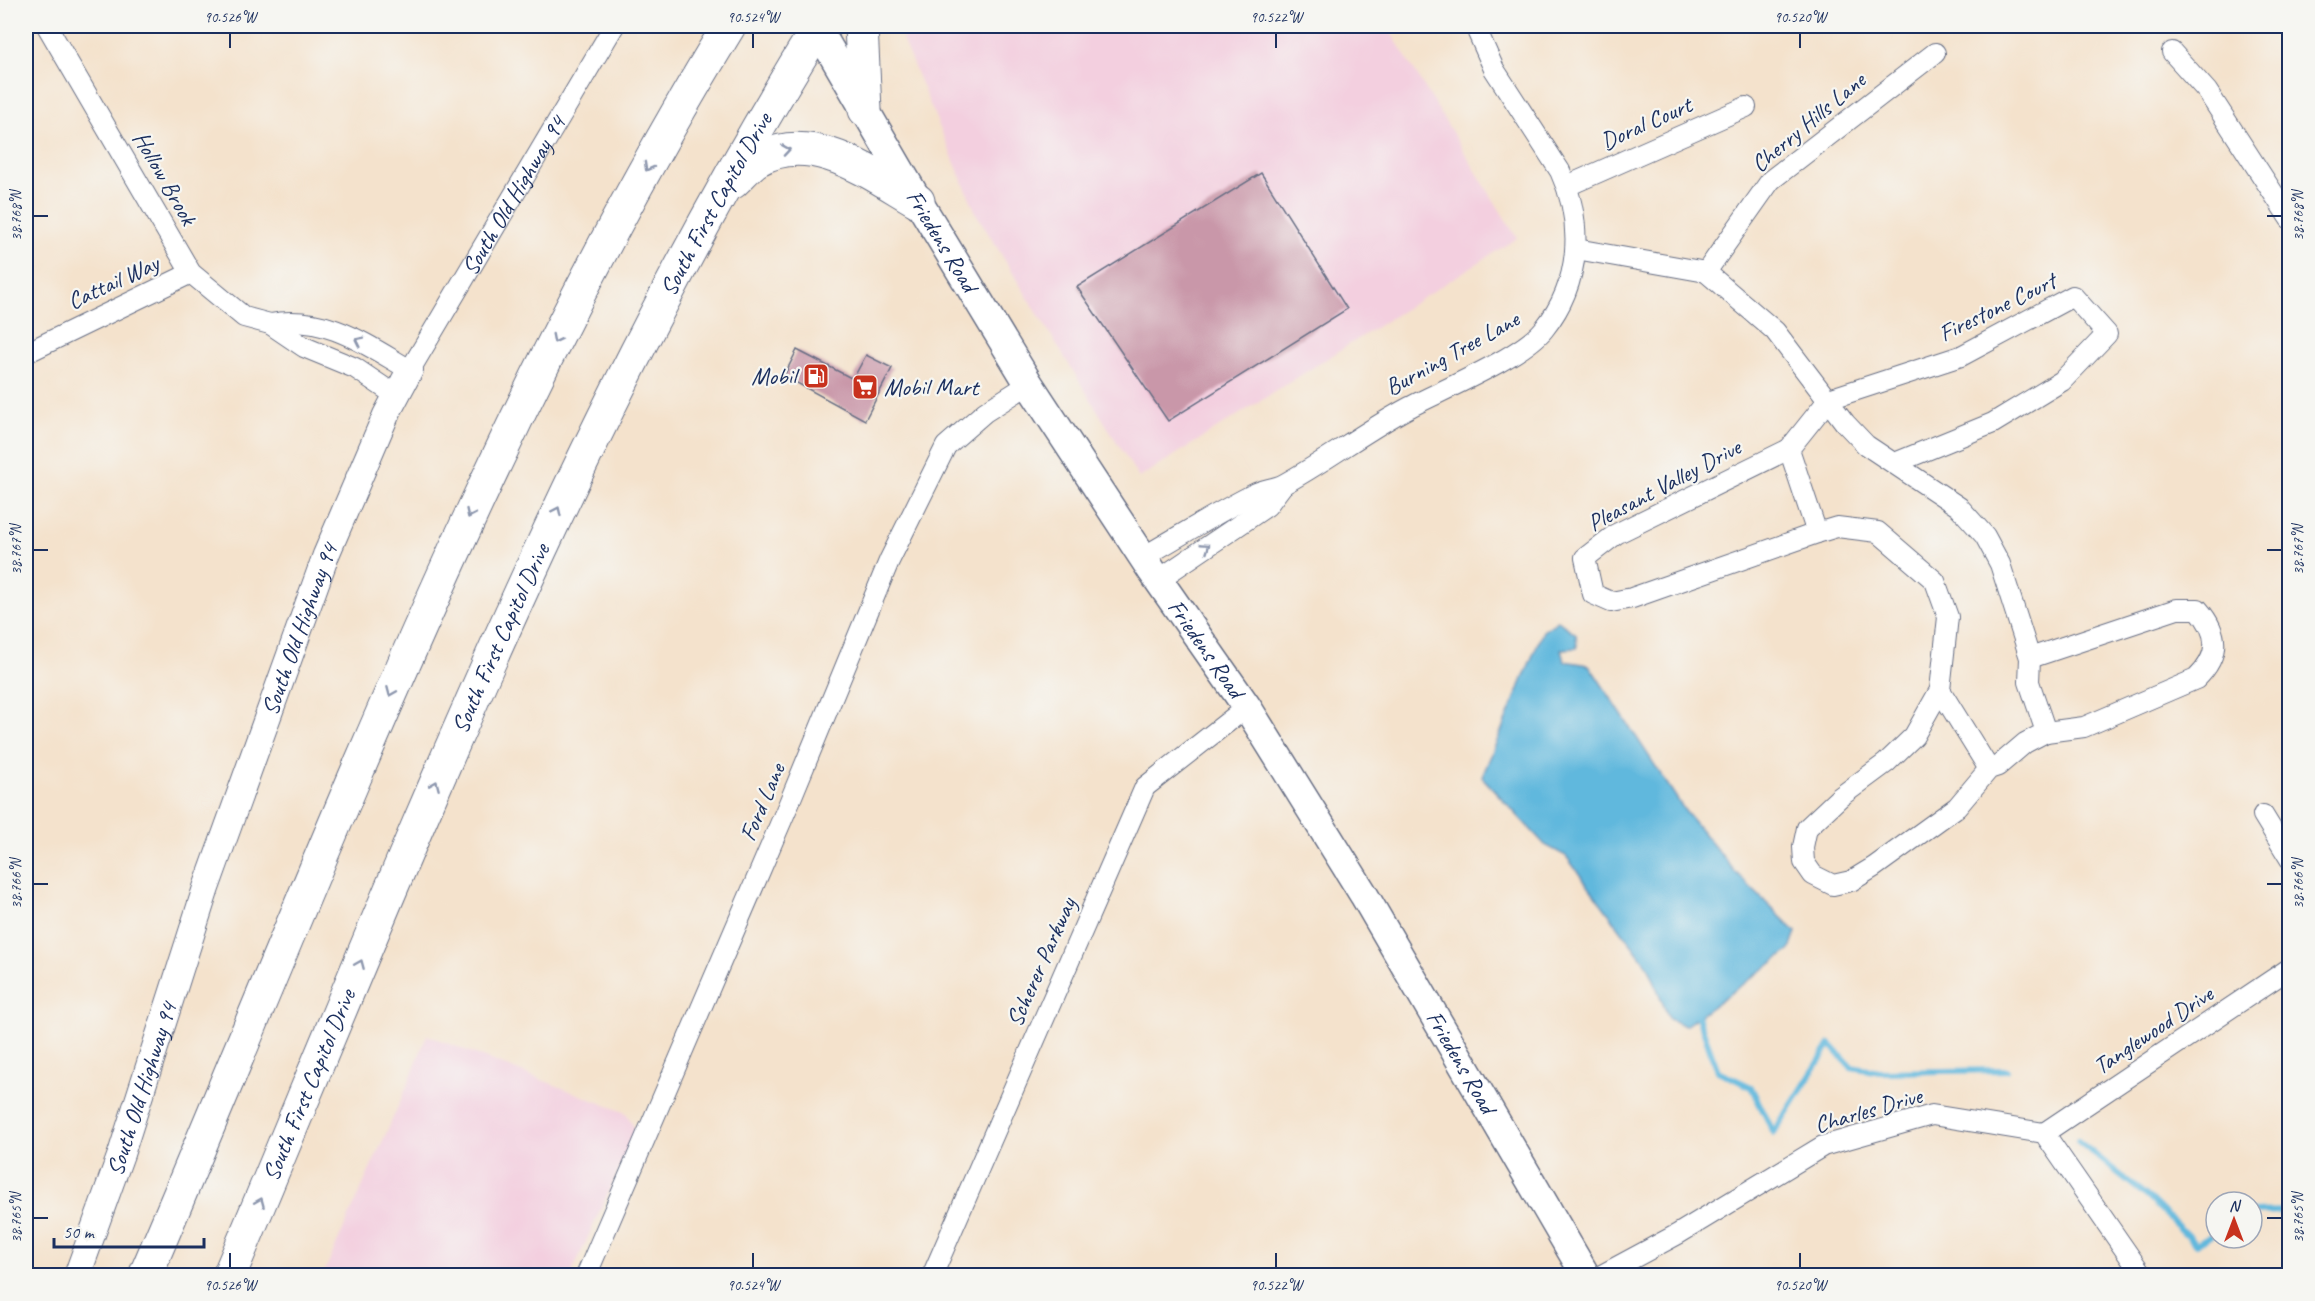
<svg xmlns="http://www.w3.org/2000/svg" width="2315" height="1301" viewBox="0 0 2315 1301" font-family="Caveat,sans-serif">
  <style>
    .built { fill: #f3cfdf }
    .water { fill: #60b8dd; stroke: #3e749e; stroke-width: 1.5 }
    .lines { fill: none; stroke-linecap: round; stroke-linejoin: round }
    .stream { stroke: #60b8dd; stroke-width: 6 }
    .building { fill: #c997a9 }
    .minor-casing { stroke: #676e84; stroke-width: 22 }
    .tertiary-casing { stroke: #676e84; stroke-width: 28 }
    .secondary-casing { stroke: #676e84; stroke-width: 31 }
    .trunk-casing { stroke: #676e84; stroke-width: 35 }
    .minor { stroke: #fff; stroke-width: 20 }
    .tertiary { stroke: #fff; stroke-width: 26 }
    .secondary { stroke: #fff; stroke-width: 28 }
    .trunk { stroke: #fff; stroke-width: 33 }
    .oneway { stroke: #8d97ae }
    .ticks { fill: none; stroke: #1b2f5e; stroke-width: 2 }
    .labels { text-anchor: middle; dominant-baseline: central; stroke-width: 4.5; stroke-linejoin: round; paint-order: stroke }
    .street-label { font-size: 24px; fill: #1b2f5e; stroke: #f6f6f2 }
    .poi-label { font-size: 24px; fill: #1b2f5e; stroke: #f6f6f2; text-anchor: end }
    .neatline { fill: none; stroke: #1b2f5e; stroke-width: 2 }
    .ticks-label { font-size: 15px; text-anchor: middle; fill: #1b2f5e }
  </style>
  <rect width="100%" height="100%" fill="#f6f6f2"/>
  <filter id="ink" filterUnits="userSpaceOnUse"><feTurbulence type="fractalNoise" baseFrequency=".0167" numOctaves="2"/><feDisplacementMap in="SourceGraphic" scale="12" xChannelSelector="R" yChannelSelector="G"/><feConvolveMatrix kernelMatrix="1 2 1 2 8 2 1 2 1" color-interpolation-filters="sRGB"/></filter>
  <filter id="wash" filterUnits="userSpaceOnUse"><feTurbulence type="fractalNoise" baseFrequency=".008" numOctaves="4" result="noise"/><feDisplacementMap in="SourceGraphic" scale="24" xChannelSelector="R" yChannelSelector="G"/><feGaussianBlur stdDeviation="1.35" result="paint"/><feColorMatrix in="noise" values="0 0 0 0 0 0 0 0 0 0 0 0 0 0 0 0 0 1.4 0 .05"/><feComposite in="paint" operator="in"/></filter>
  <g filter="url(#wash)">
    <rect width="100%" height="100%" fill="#f4e2cc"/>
    <!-- built -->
    <path class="built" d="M 912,26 L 1387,26 L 1517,238 L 1139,478 L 977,215 L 902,39 Z
      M 427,1035 L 626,1113 L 636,1131 L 571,1275 L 323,1275 L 408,1084 Z"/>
    <!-- water -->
    <path class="water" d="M 1558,621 L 1576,634 L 1577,648 L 1561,649 L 1564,661 L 1589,665 L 1685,811 L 1737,874 L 1796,932 L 1790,950 L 1685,1026 L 1669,1019 L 1649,968 L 1566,856 L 1545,845 L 1482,777 L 1543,631 Z"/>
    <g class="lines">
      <!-- stream -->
      <path class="stream" d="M 1698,1017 L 1718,1071 L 1751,1087 L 1774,1133 L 1830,1044 L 1851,1067 L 1880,1072 L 2007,1070
        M 2078,1141 L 2149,1198 L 2196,1244 L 2216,1232
        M 2252,1212 L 2290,1211"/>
    </g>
    <g id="blocks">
      <!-- building -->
      <path class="building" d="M 1261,173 L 1347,309 L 1168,421 L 1077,287 Z
        M 797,350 L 853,379 L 866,355 L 892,368 L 865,420 L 784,376 Z"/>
    </g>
  </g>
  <g filter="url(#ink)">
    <use href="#blocks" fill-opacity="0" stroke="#676e84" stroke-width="1.5"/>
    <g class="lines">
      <!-- minor casing -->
      <g class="minor-casing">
        <g id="minor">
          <path d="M 47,26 L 191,273 L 244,317 L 270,324 L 304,347 L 355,368 L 395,395"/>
          <path d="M 2172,52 L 2207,91 L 2290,219"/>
          <path d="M 1567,186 L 1746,107"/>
          <path d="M 1576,249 L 1706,272 L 1775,331 L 1845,423 L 1866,445 L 1959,507 L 1985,536 L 2000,564 L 2030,658 L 2029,682 L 2046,732 L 2025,743 L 1998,766 L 1989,769 L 1957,807 L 1874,867 L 1851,881 L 1833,885 L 1813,875 L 1804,862 L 1803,847 L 1807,828 L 1840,797 L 1886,763 L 1914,736 L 1940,690"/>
          <path d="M 1706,272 L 1771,180 L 1935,53"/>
          <path id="s1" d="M 270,324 C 325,314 365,344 410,370 L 614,26"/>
          <path d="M 26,353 L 191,273"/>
          <path d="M 1789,449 L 1616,534 L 1585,558 L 1593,594 L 1611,602 L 1632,598 L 1817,533"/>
          <path d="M 1895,463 L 1993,423 L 2062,381 L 2107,334 L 2073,296 L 1961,356 L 1829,399 L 1789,449 L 1817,533 L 1837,527 L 1878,532 L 1935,581 L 1948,617 L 1940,690 L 1989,769"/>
          <path d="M 1143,557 C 1180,536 1216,513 1254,494 C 1263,489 1275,489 1284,484 C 1326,461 1365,431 1408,408 C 1442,390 1522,357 1544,329 C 1581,283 1584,223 1560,171 L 1494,69 L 1475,26"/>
          <path d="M 1158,580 L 1267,506 L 1282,486"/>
          <path d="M 2030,658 L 2177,609 L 2198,609 C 2219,633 2221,655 2196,679 L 2084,727 L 2046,732"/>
          <path d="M 2263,815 L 2290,859"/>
          <path d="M 2044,1133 L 2290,968"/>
          <path d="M 586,1276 L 787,808 L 889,561 L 946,446 L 985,412 L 1029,384"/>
          <path d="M 932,1276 L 1145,787 L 1247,707"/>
          <path d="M 1600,1276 L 1678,1234 L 1823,1146 L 1932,1115 L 2044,1133 L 2143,1276"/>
        </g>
      </g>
      <!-- tertiary casing -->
      <g class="tertiary-casing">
        <g id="tertiary">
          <path id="s2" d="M 77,1276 L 121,1154 L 206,888 L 326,555 L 386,415 L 410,370"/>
        </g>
      </g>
      <!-- secondary casing -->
      <g class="secondary-casing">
        <g id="secondary">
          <path id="s3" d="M 816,26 L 918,201 L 1029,384 L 1152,571 L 1247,707 L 1364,895 L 1586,1276"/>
        </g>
      </g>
      <!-- trunk casing -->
      <g class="trunk-casing">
        <g id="trunk">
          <path d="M 861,26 L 865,110"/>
          <path d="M 733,182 C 741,175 749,165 757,160 C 812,128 871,174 918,201"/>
          <path d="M 145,1276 C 326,853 488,419 729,26"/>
          <path id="s4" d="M 229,1276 C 408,851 575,419 819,26"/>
        </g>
      </g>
      <!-- minor -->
      <use href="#minor" class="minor"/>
      <!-- tertiary -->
      <use href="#tertiary" class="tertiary"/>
      <!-- secondary -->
      <use href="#secondary" class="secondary"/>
      <!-- trunk -->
      <use href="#trunk" class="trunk"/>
    </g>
    <!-- one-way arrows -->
    <defs><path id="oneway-chevron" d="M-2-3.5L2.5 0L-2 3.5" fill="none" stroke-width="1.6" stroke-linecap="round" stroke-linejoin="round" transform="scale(1.5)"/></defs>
    <g class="oneway">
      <use href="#oneway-chevron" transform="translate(786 150) rotate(-9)"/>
      <use href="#oneway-chevron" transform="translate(648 167) rotate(119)"/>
      <use href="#oneway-chevron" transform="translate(556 339) rotate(117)"/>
      <use href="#oneway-chevron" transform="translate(359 341) rotate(-154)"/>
      <use href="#oneway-chevron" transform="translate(557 511) rotate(-65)"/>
      <use href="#oneway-chevron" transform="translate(470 514) rotate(115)"/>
      <use href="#oneway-chevron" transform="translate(1206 547) rotate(-34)"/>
      <use href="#oneway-chevron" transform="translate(391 692) rotate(113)"/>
      <use href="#oneway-chevron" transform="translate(435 785) rotate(-67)"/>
      <use href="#oneway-chevron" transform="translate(360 964) rotate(-67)"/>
      <use href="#oneway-chevron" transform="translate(260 1202) rotate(-67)"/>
    </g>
  </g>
  <!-- ticks -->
  <path class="ticks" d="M 230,33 L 230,48M 753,33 L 753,48M 1276,33 L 1276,48M 1800,33 L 1800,48M 33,216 L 48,216M 2267,216 L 2282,216M 33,550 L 48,550M 2267,550 L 2282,550M 33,884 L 48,884M 2267,884 L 2282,884M 33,1218 L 48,1218M 2267,1218 L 2282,1218M 230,1253 L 230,1268M 753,1253 L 753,1268M 1276,1253 L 1276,1268M 1800,1253 L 1800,1268"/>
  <!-- icons -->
  <defs>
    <g id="fuel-square" transform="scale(1.35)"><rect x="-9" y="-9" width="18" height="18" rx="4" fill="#c8321e" stroke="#f6f6f2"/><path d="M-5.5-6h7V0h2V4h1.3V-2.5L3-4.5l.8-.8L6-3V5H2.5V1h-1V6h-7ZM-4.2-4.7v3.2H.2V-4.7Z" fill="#fff"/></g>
    <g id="supermarket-square" transform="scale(1.35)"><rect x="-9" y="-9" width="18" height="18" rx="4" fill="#c8321e" stroke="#f6f6f2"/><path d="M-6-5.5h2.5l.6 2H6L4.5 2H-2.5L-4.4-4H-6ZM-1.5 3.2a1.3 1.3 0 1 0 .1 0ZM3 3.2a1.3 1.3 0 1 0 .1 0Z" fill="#fff"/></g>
  </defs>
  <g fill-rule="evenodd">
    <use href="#fuel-square" x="816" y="376"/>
    <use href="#supermarket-square" x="865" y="387"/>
  </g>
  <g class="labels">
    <!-- street labels -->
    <g class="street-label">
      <text transform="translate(1808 122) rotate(-40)">Cherry Hills Lane</text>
      <text transform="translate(1646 123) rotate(-24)">Doral Court</text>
      <text transform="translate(165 178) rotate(60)">Hollow Brook</text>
      <text stroke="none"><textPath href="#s1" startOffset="354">South Old Highway 94</textPath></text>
      <text stroke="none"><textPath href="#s4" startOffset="1178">South First Capitol Drive</textPath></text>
      <text stroke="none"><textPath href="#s3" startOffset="249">Friedens Road</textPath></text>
      <text transform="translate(113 282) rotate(-25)">Cattail Way</text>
      <text transform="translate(1997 307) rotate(-26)">Firestone Court</text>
      <text transform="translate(1452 353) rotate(-29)">Burning Tree Lane</text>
      <text transform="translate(1664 485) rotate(-28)">Pleasant Valley Drive</text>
      <text stroke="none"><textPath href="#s2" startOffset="684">South Old Highway 94</textPath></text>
      <text stroke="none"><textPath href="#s4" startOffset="693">South First Capitol Drive</textPath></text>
      <text stroke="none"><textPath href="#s3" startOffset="735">Friedens Road</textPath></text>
      <text transform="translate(762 802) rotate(-67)">Ford Lane</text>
      <text transform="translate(1041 962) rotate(-66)">Scherer Parkway</text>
      <text transform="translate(2153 1030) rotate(-34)">Tanglewood Drive</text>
      <text stroke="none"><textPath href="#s3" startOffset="1221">Friedens Road</textPath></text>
      <text stroke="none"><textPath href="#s4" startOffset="207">South First Capitol Drive</textPath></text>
      <text stroke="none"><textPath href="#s2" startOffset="198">South Old Highway 94</textPath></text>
      <text transform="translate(1868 1110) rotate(-16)">Charles Drive</text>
    </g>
    <!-- poi labels -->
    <g class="poi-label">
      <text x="796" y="376">Mobil</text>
      <text x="884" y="387" text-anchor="start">Mobil Mart</text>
    </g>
  </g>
  <!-- margin -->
  <rect width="2315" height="1301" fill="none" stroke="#f6f6f2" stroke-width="66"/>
  <!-- north arrow -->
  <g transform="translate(2234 1220)"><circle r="28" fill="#f6f6f2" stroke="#9ea6b7" stroke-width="1.5"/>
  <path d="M0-4.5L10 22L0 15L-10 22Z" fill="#c8321e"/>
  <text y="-9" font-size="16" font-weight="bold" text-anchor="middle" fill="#1b2f5e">N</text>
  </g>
  <!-- scale -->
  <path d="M54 1238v9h150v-9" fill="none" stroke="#1b2f5e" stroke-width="3"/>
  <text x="63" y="1238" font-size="18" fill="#1b2f5e" stroke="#f6f6f2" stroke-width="4.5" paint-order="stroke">50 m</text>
  <rect x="33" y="33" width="2249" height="1235" class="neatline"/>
  <g class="ticks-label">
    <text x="230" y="22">90.526°W</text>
    <text x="753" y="22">90.524°W</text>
    <text x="1276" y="22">90.522°W</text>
    <text x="1800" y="22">90.520°W</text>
    <text transform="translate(16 216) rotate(-90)" y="5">38.768°N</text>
    <text transform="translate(2298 216) rotate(-90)" y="5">38.768°N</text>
    <text transform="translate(16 550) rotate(-90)" y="5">38.767°N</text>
    <text transform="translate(2298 550) rotate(-90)" y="5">38.767°N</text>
    <text transform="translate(16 884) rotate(-90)" y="5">38.766°N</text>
    <text transform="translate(2298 884) rotate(-90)" y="5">38.766°N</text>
    <text transform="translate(16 1218) rotate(-90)" y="5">38.765°N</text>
    <text transform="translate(2298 1218) rotate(-90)" y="5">38.765°N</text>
    <text x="230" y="1290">90.526°W</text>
    <text x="753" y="1290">90.524°W</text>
    <text x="1276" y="1290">90.522°W</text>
    <text x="1800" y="1290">90.520°W</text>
  </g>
</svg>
